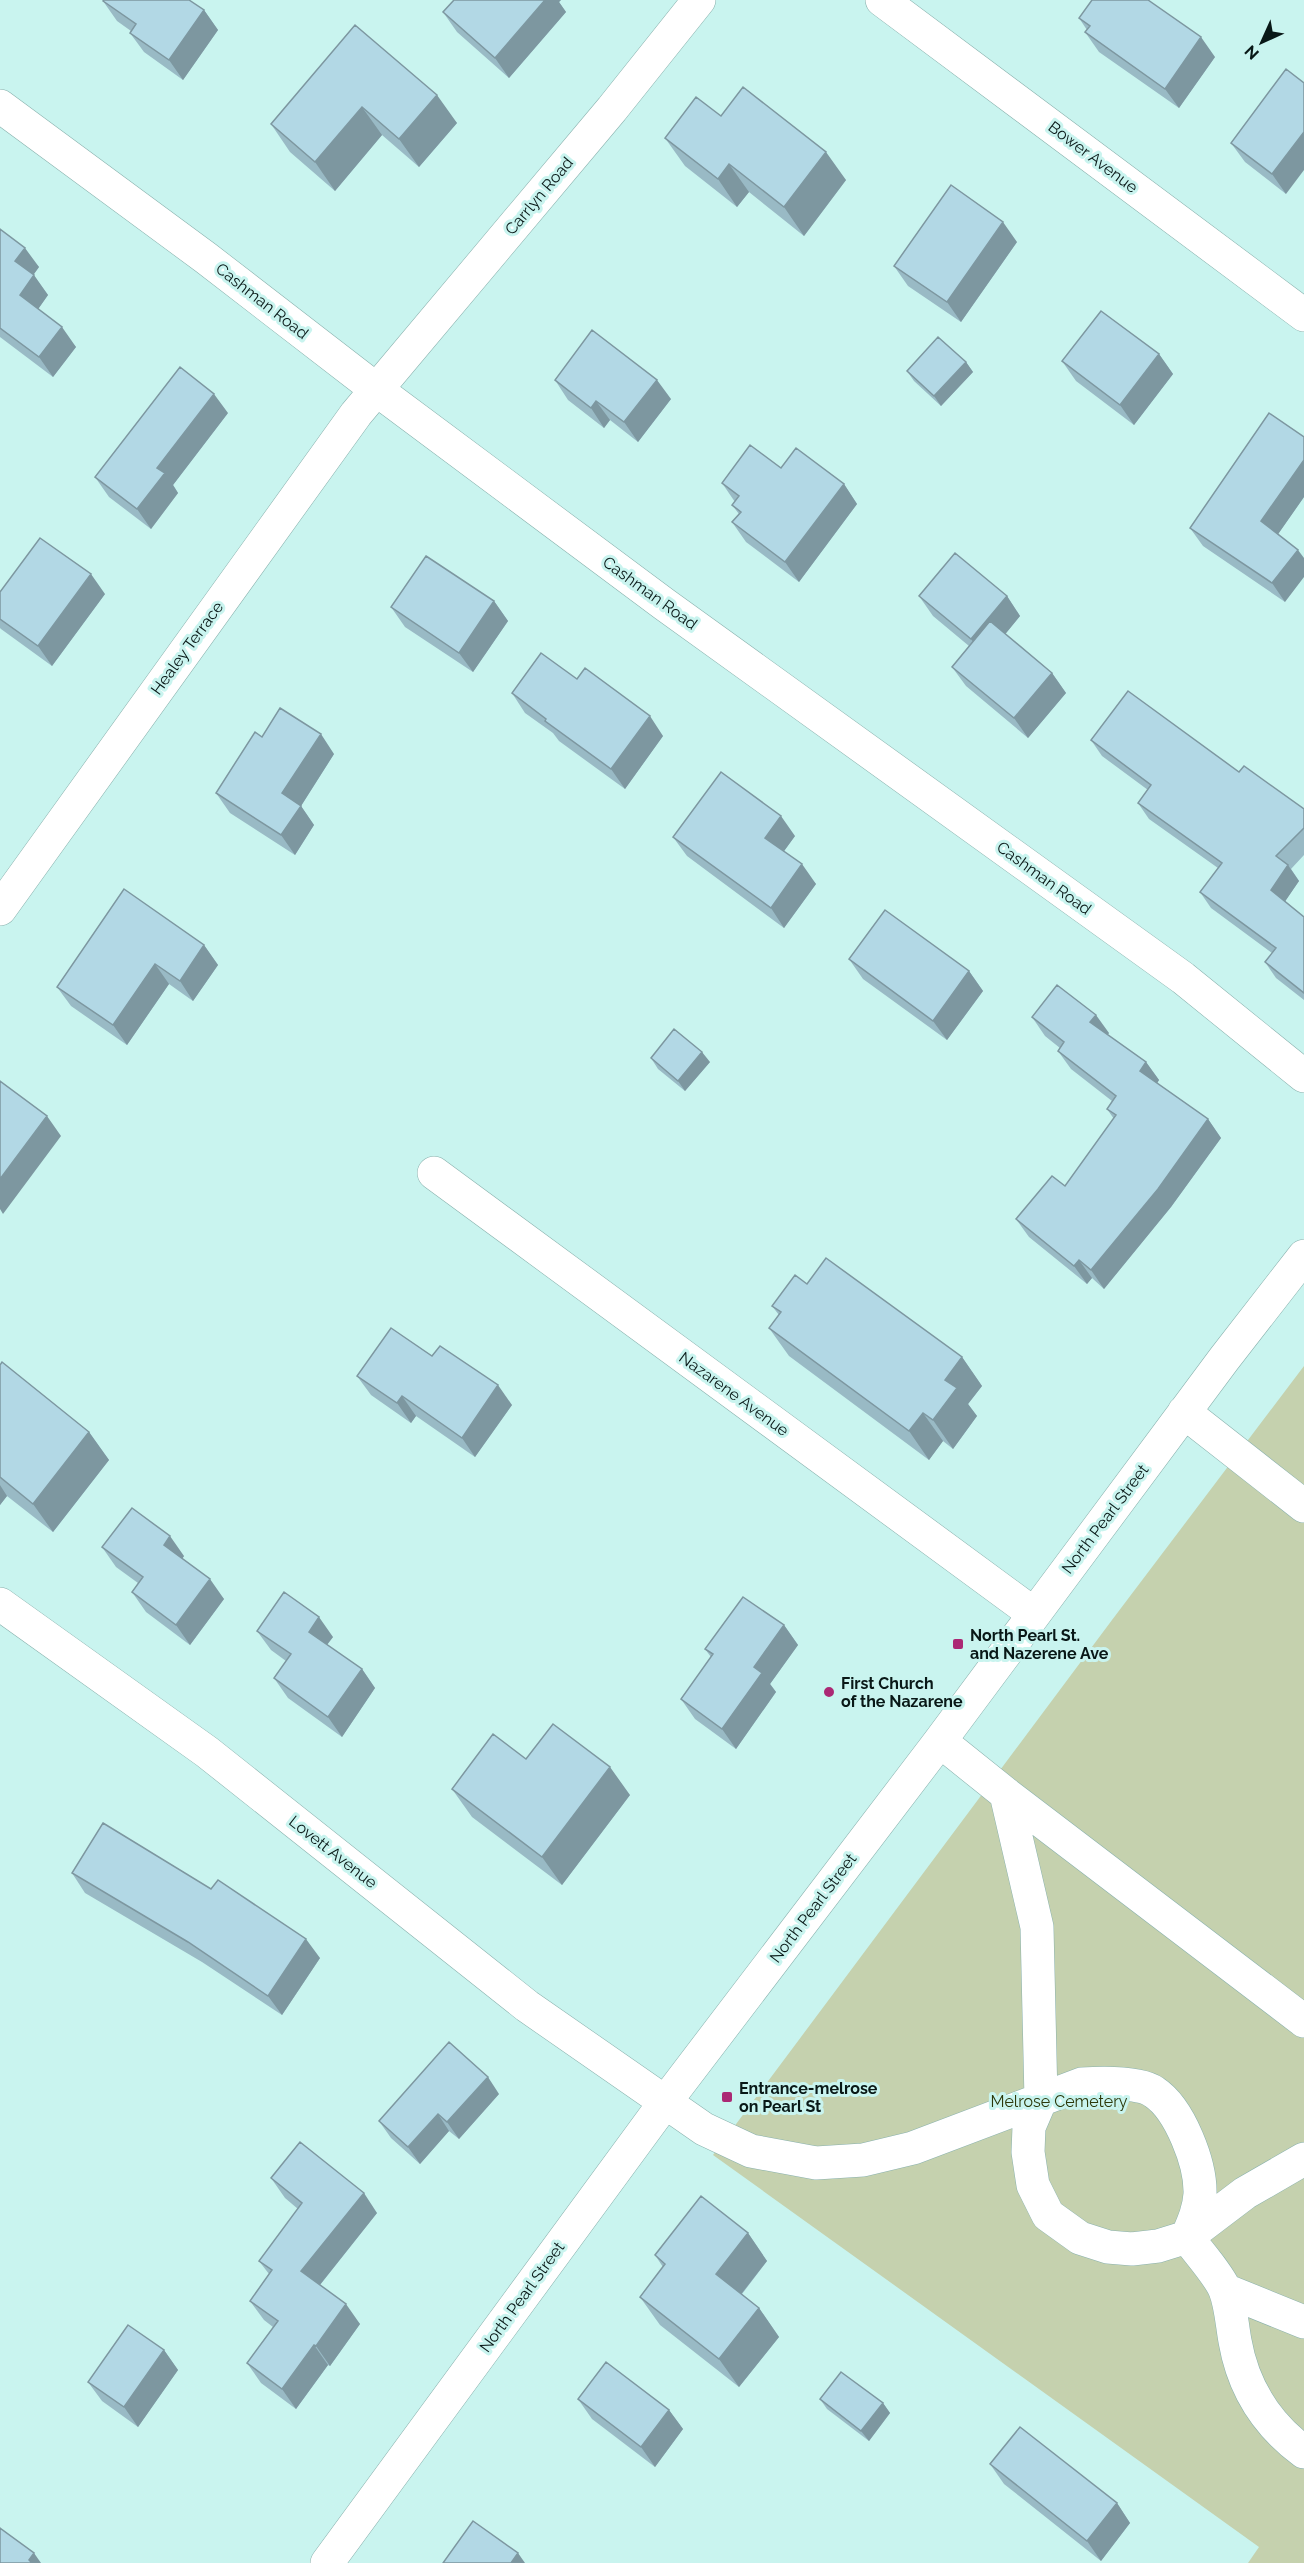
<svg xmlns="http://www.w3.org/2000/svg" width="1304" height="2563" viewBox="0 0 1304 2563" font-family="Raleway,sans-serif">
  <style>
    .green { fill: #c5d1ae }
    .lines { fill: none; stroke-linecap: round; stroke-linejoin: round }
    .minor-casing { stroke: #89b1ad; stroke-width: 34 }
    .minor { stroke: #fff; stroke-width: 33 }
    .wall { fill: #99bac5 }
    .shaded-wall { fill: #7d97a0 }
    .building { fill: #b2d8e5; stroke: #7d97a0; stroke-width: 1.5 }
    .poi-dot { fill: #ab2874; stroke: #c9f4ef; stroke-width: 2 }
    .labels { text-anchor: middle; dominant-baseline: central; stroke-width: 6; stroke-linejoin: round; paint-order: stroke }
    .street-label { font-size: 16px; fill: #091817; stroke: #c9f4ef }
    .poi-label { font-size: 16px; font-weight: bold; fill: #091817; stroke: #c9f4ef; text-anchor: start }
    .park-label { font-size: 16px; fill: #2c380a; stroke: #c9f4ef }
  </style>
  <rect width="100%" height="100%" fill="#c9f4ef"/>
  <!-- green -->
  <path class="green" d="M 1304,1366 L 1304,2563 L 1248,2563 L 1259,2547 L 713,2155 L 1112,1620 Z"/>
  <g class="lines">
    <!-- minor casing -->
    <g class="minor-casing">
      <path id="minor" d="M 882,0 L 1304,315
        M 0,106 L 206,258 L 377,390 L 664,604 L 1183,978 L 1304,1076
        M 0,909 L 356,414 L 612,109 L 699,0
        M 434,1173 L 1034,1614
        M 1184,1412 L 1304,1506
        M 0,1604 L 207,1752 L 527,2006 L 704,2129 L 751,2151 L 816,2163 L 863,2160 L 913,2148 L 1082,2084 C 1099,2083 1140,2082 1154,2092 C 1180,2109 1201,2164 1200,2194 C 1199,2210 1193,2223 1187,2237
        M 940,1741 L 1006,1794
        M 1304,2021 L 1006,1794 L 1037,1927 L 1041,2099 L 1029,2127 L 1028,2152 L 1033,2185 L 1048,2215 L 1080,2238 L 1108,2247 L 1132,2249 L 1158,2246 L 1187,2237 L 1245,2193 L 1304,2159
        M 1187,2237 C 1198,2252 1219,2275 1225,2290 C 1231,2305 1232,2325 1235,2341 C 1243,2387 1266,2424 1304,2452
        M 1225,2290 L 1304,2322
        M 327,2563 L 666,2101 L 940,1741 L 1224,1359 L 1304,1256"/>
    </g>
    <!-- minor -->
    <use href="#minor" class="minor"/>
  </g>
  <!-- wall -->
  <path class="wall" d="M 454,0 L 561,0 L 559,2 L 566,12 L 509,78 L 457,32 L 443,12 Z
    M 103,1 L 204,10 L 218,30 L 183,80 L 144,52 L 130,33 L 131,31 L 117,21 Z
    M 1079,18 L 1215,57 L 1179,108 L 1099,52 L 1085,32 L 1087,30 Z
    M 355,25 L 457,123 L 419,167 L 382,135 L 335,191 L 290,152 L 271,124 Z
    M 1286,69 L 1286,194 L 1245,162 L 1231,143 Z
    M 721,116 L 846,180 L 804,236 L 749,192 L 737,207 L 685,166 L 665,138 Z
    M 0,229 L 39,267 L 33,275 L 48,295 L 38,309 L 76,347 L 53,377 L 0,337 Z
    M 1017,242 L 961,322 L 908,286 L 894,266 Z
    M 1159,354 L 1173,374 L 1134,425 L 1076,381 L 1062,361 Z
    M 966,362 L 973,372 L 941,406 L 914,381 L 907,371 Z
    M 555,380 L 671,399 L 638,442 L 610,420 L 604,428 L 568,400 Z
    M 228,413 L 173,485 L 178,493 L 151,529 L 109,497 L 95,477 Z
    M 781,468 L 844,484 L 857,504 L 799,582 L 746,542 L 732,522 L 739,514 L 732,505 L 735,502 L 722,483 Z
    M 1304,497 L 1278,534 L 1285,602 L 1203,546 L 1190,528 Z
    M 0,592 L 105,594 L 52,666 L 1,629 L 0,628 Z
    M 919,596 L 1007,596 L 1020,616 L 1005,634 L 1052,673 L 1066,693 L 1028,738 L 966,686 L 952,667 L 969,646 L 933,616 Z
    M 494,601 L 508,621 L 473,672 L 405,627 L 391,607 Z
    M 577,679 L 663,736 L 625,789 L 559,741 L 553,733 L 525,713 L 512,693 Z
    M 262,737 L 334,754 L 301,806 L 314,825 L 295,855 L 230,813 L 216,793 Z
    M 1091,740 L 1239,772 L 1304,809 L 1304,855 L 1291,869 L 1299,881 L 1285,901 L 1304,917 L 1304,1000 L 1276,978 L 1265,962 L 1272,953 L 1211,908 L 1200,892 L 1218,868 L 1149,819 L 1138,803 L 1148,790 L 1102,756 Z
    M 795,836 L 784,851 L 816,884 L 784,928 L 687,856 L 673,837 Z
    M 204,945 L 218,965 L 193,1001 L 169,984 L 127,1045 L 71,1006 L 57,987 Z
    M 849,959 L 969,971 L 983,991 L 947,1040 L 863,979 Z
    M 1032,1017 L 1109,1033 L 1107,1035 L 1146,1062 L 1159,1080 L 1157,1083 L 1208,1119 L 1221,1138 L 1171,1207 L 1104,1289 L 1092,1278 L 1087,1284 L 1029,1237 L 1016,1219 L 1065,1186 L 1114,1119 L 1107,1109 L 1112,1101 L 1071,1069 L 1058,1051 L 1060,1048 L 1045,1036 Z
    M 651,1058 L 710,1062 L 685,1091 L 658,1069 Z
    M 807,1284 L 962,1357 L 982,1386 L 968,1404 L 977,1416 L 953,1449 L 943,1441 L 929,1460 L 789,1356 L 769,1328 L 779,1315 L 772,1306 Z
    M 432,1356 L 512,1405 L 475,1457 L 416,1416 L 411,1423 L 371,1395 L 357,1376 Z
    M 0,1365 L 89,1432 L 109,1460 L 53,1532 L 7,1496 L 0,1505 Z
    M 102,1547 L 184,1556 L 182,1559 L 224,1599 L 190,1645 L 146,1612 L 132,1592 L 138,1583 L 116,1567 Z
    M 784,1625 L 798,1645 L 770,1684 L 776,1692 L 736,1749 L 695,1719 L 681,1699 L 711,1657 L 705,1649 Z
    M 257,1631 L 333,1637 L 327,1645 L 362,1669 L 375,1688 L 342,1737 L 288,1698 L 274,1678 L 286,1661 L 271,1650 Z
    M 526,1759 L 630,1795 L 562,1885 L 472,1817 L 452,1789 Z
    M 72,1873 L 320,1958 L 282,2015 L 202,1962 L 85,1893 Z
    M 499,2094 L 459,2139 L 449,2131 L 420,2164 L 391,2138 L 379,2121 Z
    M 271,2178 L 377,2213 L 320,2285 L 360,2324 L 330,2366 L 328,2365 L 296,2409 L 261,2383 L 247,2363 L 273,2327 L 264,2320 L 250,2301 L 269,2274 L 259,2261 L 298,2209 L 285,2198 Z
    M 748,2233 L 767,2261 L 742,2294 L 759,2308 L 779,2337 L 739,2387 L 660,2325 L 640,2297 L 663,2267 L 655,2255 Z
    M 164,2350 L 178,2370 L 138,2427 L 102,2401 L 88,2382 Z
    M 578,2399 L 669,2410 L 683,2429 L 655,2467 L 592,2419 Z
    M 820,2399 L 883,2403 L 890,2413 L 869,2441 L 827,2409 Z
    M 990,2464 L 1117,2503 L 1130,2523 L 1101,2561 L 1004,2484 Z"/>
  <!-- shaded-wall -->
  <path class="shaded-wall" d="M 545,0 L 561,0 L 559,2 L 566,12 L 509,78 L 495,58 Z
    M 204,10 L 218,30 L 183,80 L 169,60 Z
    M 1201,37 L 1215,57 L 1179,108 L 1165,89 Z
    M 437,95 L 457,123 L 419,167 L 399,139 Z
    M 362,107 L 382,135 L 335,191 L 315,162 Z
    M 1304,132 L 1304,170 L 1286,194 L 1272,174 Z
    M 826,152 L 846,180 L 804,236 L 784,207 Z
    M 729,164 L 749,192 L 737,207 L 718,179 Z
    M 1003,222 L 1017,242 L 961,322 L 947,302 Z
    M 25,248 L 39,267 L 29,281 L 15,261 Z
    M 34,275 L 48,295 L 34,315 L 20,295 Z
    M 62,327 L 76,347 L 53,377 L 39,357 Z
    M 1159,354 L 1173,374 L 1134,425 L 1120,405 Z
    M 966,362 L 973,372 L 941,406 L 934,396 Z
    M 657,380 L 671,399 L 638,442 L 624,422 Z
    M 214,394 L 228,413 L 173,485 L 178,493 L 151,529 L 137,509 L 157,468 Z
    M 596,401 L 610,420 L 604,428 L 591,408 Z
    M 1304,460 L 1304,497 L 1274,540 L 1261,521 Z
    M 844,484 L 857,504 L 799,582 L 785,562 Z
    M 1298,550 L 1304,558 L 1304,577 L 1285,602 L 1272,583 Z
    M 91,574 L 105,594 L 52,666 L 38,646 Z
    M 1007,596 L 1020,616 L 985,659 L 971,639 Z
    M 494,601 L 508,621 L 473,672 L 459,653 Z
    M 1052,673 L 1066,693 L 1028,738 L 1014,718 Z
    M 650,716 L 663,736 L 625,789 L 611,769 Z
    M 321,734 L 334,754 L 301,806 L 314,825 L 295,855 L 281,835 L 282,793 Z
    M 781,816 L 795,836 L 779,858 L 765,838 Z
    M 802,864 L 816,884 L 784,928 L 771,908 Z
    M 1288,865 L 1299,881 L 1282,906 L 1271,890 Z
    M 204,945 L 218,965 L 193,1001 L 180,981 Z
    M 155,964 L 169,984 L 127,1045 L 113,1025 Z
    M 969,971 L 983,991 L 947,1040 L 933,1021 Z
    M 1096,1015 L 1109,1033 L 1103,1041 L 1090,1022 Z
    M 702,1052 L 710,1062 L 685,1091 L 678,1081 Z
    M 1146,1062 L 1159,1080 L 1153,1090 L 1140,1071 Z
    M 47,1116 L 61,1136 L 3,1214 L 0,1209 L 0,1179 Z
    M 1208,1119 L 1221,1138 L 1171,1207 L 1104,1289 L 1091,1270 Z
    M 1079,1260 L 1092,1278 L 1087,1284 L 1074,1266 Z
    M 962,1357 L 982,1386 L 968,1404 L 977,1416 L 953,1449 L 933,1420 L 945,1380 Z
    M 498,1385 L 512,1405 L 475,1457 L 462,1438 Z
    M 402,1396 L 416,1416 L 411,1423 L 397,1403 Z
    M 923,1413 L 943,1441 L 929,1460 L 909,1431 Z
    M 89,1432 L 109,1460 L 53,1532 L 33,1504 Z
    M 0,1485 L 7,1496 L 0,1505 Z
    M 170,1536 L 184,1556 L 178,1565 L 164,1545 Z
    M 210,1579 L 224,1599 L 190,1645 L 176,1625 Z
    M 319,1617 L 333,1637 L 322,1651 L 309,1632 Z
    M 784,1625 L 798,1645 L 770,1684 L 776,1692 L 736,1749 L 722,1729 L 754,1667 Z
    M 362,1669 L 375,1688 L 342,1737 L 328,1717 Z
    M 610,1767 L 630,1795 L 562,1885 L 542,1857 Z
    M 306,1939 L 320,1958 L 282,2015 L 268,1996 Z
    M 488,2077 L 499,2094 L 459,2139 L 447,2122 Z
    M 438,2114 L 449,2131 L 420,2164 L 408,2147 Z
    M 364,2193 L 377,2213 L 315,2291 L 301,2271 Z
    M 748,2233 L 767,2261 L 735,2302 L 716,2274 Z
    M 346,2304 L 360,2324 L 330,2366 L 316,2346 Z
    M 759,2308 L 779,2337 L 739,2387 L 719,2359 Z
    M 314,2345 L 328,2365 L 296,2409 L 282,2389 Z
    M 164,2350 L 178,2370 L 138,2427 L 124,2407 Z
    M 883,2403 L 890,2413 L 869,2441 L 861,2431 Z
    M 669,2410 L 683,2429 L 655,2467 L 641,2447 Z
    M 1117,2503 L 1130,2523 L 1101,2561 L 1087,2541 Z
    M 34,2553 L 41,2563 L 31,2563 L 29,2560 Z
    M 518,2553 L 525,2563 L 511,2563 Z"/>
  <!-- building -->
  <path class="building" d="M 104,0 L 189,0 L 204,10 L 169,60 L 130,33 L 136,24 L 103,1 Z
    M 454,0 L 545,0 L 495,58 L 443,12 Z
    M 1092,0 L 1148,0 L 1201,37 L 1165,89 L 1085,32 L 1090,26 L 1079,18 Z
    M 355,25 L 437,95 L 399,139 L 362,107 L 315,162 L 271,124 Z
    M 1286,69 L 1304,83 L 1304,132 L 1272,174 L 1231,143 Z
    M 743,87 L 826,152 L 784,207 L 729,164 L 718,179 L 665,138 L 696,97 L 721,116 Z
    M 951,185 L 1003,222 L 947,302 L 894,266 Z
    M 0,229 L 25,248 L 15,261 L 34,275 L 20,295 L 62,327 L 39,357 L 0,328 Z
    M 1101,311 L 1159,354 L 1120,405 L 1062,361 Z
    M 592,330 L 657,380 L 624,422 L 596,401 L 591,408 L 555,380 Z
    M 938,337 L 966,362 L 934,396 L 907,371 Z
    M 180,367 L 214,394 L 157,468 L 165,473 L 137,509 L 95,477 Z
    M 1269,413 L 1304,437 L 1304,460 L 1261,521 L 1298,550 L 1272,583 L 1190,528 Z
    M 750,445 L 781,468 L 796,448 L 844,484 L 785,562 L 732,522 L 741,512 L 732,505 L 739,496 L 722,483 Z
    M 40,538 L 91,574 L 38,646 L 0,619 L 0,592 Z
    M 955,553 L 1007,596 L 971,639 L 919,596 Z
    M 426,556 L 494,601 L 459,653 L 391,607 Z
    M 990,621 L 1052,673 L 1014,718 L 952,667 Z
    M 541,653 L 577,679 L 585,668 L 650,716 L 611,769 L 545,721 L 546,719 L 512,693 Z
    M 1128,691 L 1239,772 L 1244,766 L 1304,809 L 1304,828 L 1276,856 L 1288,865 L 1271,890 L 1304,917 L 1304,993 L 1265,962 L 1276,948 L 1200,892 L 1222,863 L 1138,803 L 1151,785 L 1091,740 Z
    M 280,708 L 321,734 L 282,793 L 301,806 L 281,835 L 216,793 L 255,732 L 262,737 Z
    M 721,772 L 781,816 L 765,838 L 802,864 L 771,908 L 673,837 Z
    M 124,889 L 204,945 L 180,981 L 155,964 L 113,1025 L 57,987 Z
    M 885,910 L 969,971 L 933,1021 L 849,959 Z
    M 1057,985 L 1096,1015 L 1090,1022 L 1146,1062 L 1140,1071 L 1208,1119 L 1158,1189 L 1091,1270 L 1079,1260 L 1074,1266 L 1016,1219 L 1052,1176 L 1065,1186 L 1116,1115 L 1107,1109 L 1116,1096 L 1058,1051 L 1064,1042 L 1032,1017 Z
    M 674,1029 L 702,1052 L 678,1081 L 651,1058 Z
    M 0,1081 L 47,1116 L 0,1179 Z
    M 826,1258 L 962,1357 L 945,1380 L 957,1388 L 933,1420 L 923,1413 L 909,1431 L 769,1328 L 781,1312 L 772,1306 L 795,1275 L 807,1284 Z
    M 391,1328 L 432,1356 L 440,1346 L 498,1385 L 462,1438 L 402,1396 L 397,1403 L 357,1376 Z
    M 2,1362 L 89,1432 L 33,1504 L 0,1477 L 0,1365 Z
    M 132,1508 L 170,1536 L 164,1545 L 210,1579 L 176,1625 L 132,1592 L 143,1577 L 102,1547 Z
    M 284,1592 L 319,1617 L 309,1632 L 362,1669 L 328,1717 L 274,1678 L 291,1654 L 257,1631 Z
    M 743,1597 L 784,1625 L 754,1667 L 762,1673 L 722,1729 L 681,1699 L 713,1654 L 705,1649 Z
    M 553,1724 L 610,1767 L 542,1857 L 452,1789 L 493,1734 L 526,1759 Z
    M 103,1823 L 211,1889 L 218,1880 L 306,1939 L 268,1996 L 188,1942 L 72,1873 Z
    M 449,2042 L 488,2077 L 447,2122 L 438,2114 L 408,2147 L 379,2121 Z
    M 300,2142 L 364,2193 L 301,2271 L 346,2304 L 316,2346 L 314,2345 L 282,2389 L 247,2363 L 278,2321 L 250,2301 L 272,2270 L 259,2261 L 302,2203 L 271,2178 Z
    M 701,2196 L 748,2233 L 716,2274 L 759,2308 L 719,2359 L 640,2297 L 665,2264 L 655,2255 Z
    M 128,2325 L 164,2350 L 124,2407 L 88,2382 Z
    M 606,2362 L 669,2410 L 641,2447 L 578,2399 Z
    M 841,2372 L 883,2403 L 861,2431 L 820,2399 Z
    M 1020,2427 L 1117,2503 L 1087,2541 L 990,2464 Z
    M 473,2521 L 518,2553 L 511,2563 L 443,2563 Z
    M 0,2528 L 34,2553 L 29,2560 L 32,2563 L 0,2563 Z"/>
  <!-- markers -->
  <g class="poi-dot">
    <rect x="952" y="1638" width="12" height="12" rx="3"/>
    <circle cx="829" cy="1692" r="6"/>
    <rect x="721" y="2091" width="12" height="12" rx="3"/>
  </g>
  <g class="labels">
    <!-- street labels -->
    <g class="street-label">
      <text transform="translate(1093 157) rotate(37)">Bower Avenue</text>
      <text transform="translate(539 196) rotate(-50)">Carrlyn Road</text>
      <text transform="translate(262 301) rotate(38)">Cashman Road</text>
      <text transform="translate(650 593) rotate(36)">Cashman Road</text>
      <text transform="translate(187 648) rotate(-54)">Healey Terrace</text>
      <text transform="translate(1044 878) rotate(36)">Cashman Road</text>
      <text transform="translate(734 1394) rotate(36)">Nazarene Avenue</text>
      <text transform="translate(1105 1519) rotate(-53)">North Pearl Street</text>
      <text transform="translate(333 1852) rotate(38)">Lovett Avenue</text>
      <text transform="translate(813 1908) rotate(-53)">North Pearl Street</text>
      <text transform="translate(522 2297) rotate(-54)">North Pearl Street</text>
    </g>
    <!-- poi labels -->
    <g class="poi-label">
      <text x="970" y="1635">North Pearl St.<tspan x="970" dy="18">and Nazerene Ave</tspan></text>
      <text x="841" y="1683">First Church<tspan x="841" dy="18">of the Nazarene</tspan></text>
      <text x="739" y="2088">Entrance-melrose<tspan x="739" dy="18">on Pearl St</tspan></text>
    </g>
    <!-- park labels -->
    <g class="park-label">
      <text x="1059" y="2101">Melrose Cemetery</text>
    </g>
  </g>
  <!-- north arrow -->
  <g transform="translate(1262 42) rotate(225)" stroke="#c9f4ef" stroke-width="4.5" paint-order="stroke">
  <path d="M0-4.5L10 22L0 15L-10 22Z" fill="#091817"/>
  <text y="-9" font-size="16" font-weight="bold" text-anchor="middle" fill="#091817">N</text>
  </g>
</svg>
